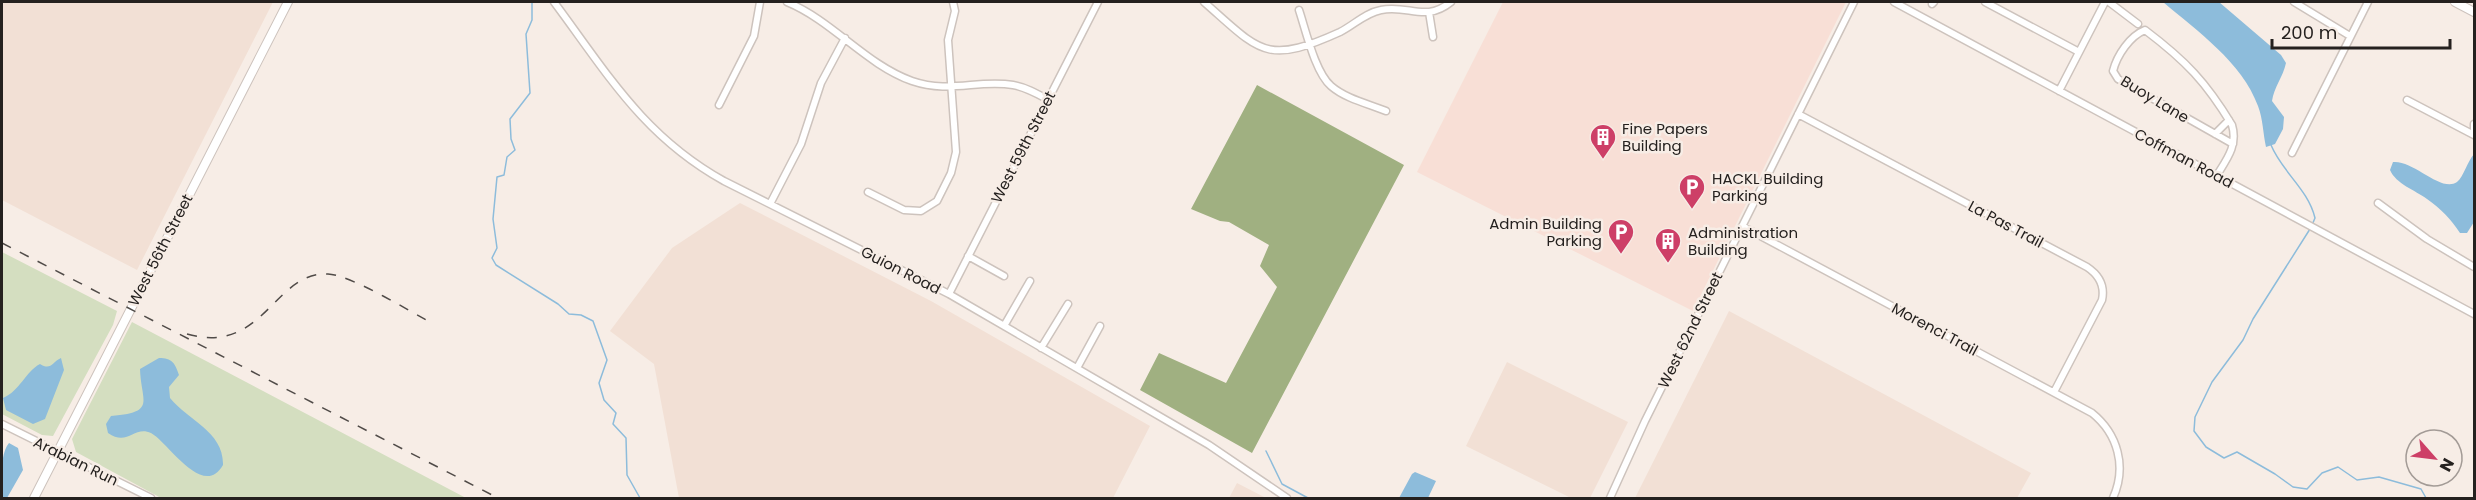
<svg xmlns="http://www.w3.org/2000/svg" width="2476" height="500" viewBox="0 0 2476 500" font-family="Poppins,sans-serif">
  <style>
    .commercial { fill: #f8dfd6 }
    .built { fill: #f2e0d5 }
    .green { fill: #d4dec0 }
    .forest { fill: #a0b081 }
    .water { fill: #8dbcdb }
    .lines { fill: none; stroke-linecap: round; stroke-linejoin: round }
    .stream { stroke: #8dbcdb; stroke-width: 1.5 }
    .minor-casing { stroke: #cdc3bd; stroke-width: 9 }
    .major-casing { stroke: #cdc3bd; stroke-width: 10 }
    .minor { stroke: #fff; stroke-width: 6 }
    .major { stroke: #fff; stroke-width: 8 }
    .rail { stroke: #504b48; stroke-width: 1.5; stroke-dasharray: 10 10; stroke-linecap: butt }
    .labels { text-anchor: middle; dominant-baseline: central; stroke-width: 5; stroke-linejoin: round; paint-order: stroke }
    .street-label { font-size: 15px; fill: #25211f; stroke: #f7ede6 }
    .poi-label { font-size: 15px; fill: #25211f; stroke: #f7ede6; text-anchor: start }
  </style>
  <rect width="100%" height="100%" fill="#f7ede6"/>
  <!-- commercial -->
  <path class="commercial" d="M 1503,2 L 1846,2 L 1693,311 L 1417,172 Z"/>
  <!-- built -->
  <path class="built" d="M 2,2 L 273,2 L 137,270 L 2,200 Z
    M 740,203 L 931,301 L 1150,426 L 1113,498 L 679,498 L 654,364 L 610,331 L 672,248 Z
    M 1729,311 L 2031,473 L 2017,498 L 1635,498 Z
    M 1507,362 L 1628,422 L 1590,498 L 1571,498 L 1466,446 Z
    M 1237,483 L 1266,498 L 1229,498 Z"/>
  <!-- green -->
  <path class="green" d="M 2,252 L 117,311 L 113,325 L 53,436 L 42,435 L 2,414 Z
    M 132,322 L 466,498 L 161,498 L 76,452 L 72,439 Z"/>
  <!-- forest -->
  <path class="forest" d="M 1257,85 L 1404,165 L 1252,453 L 1140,390 L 1159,353 L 1226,383 L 1277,287 L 1260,266 L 1269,245 L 1229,222 L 1220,221 L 1191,209 Z"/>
  <!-- water -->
  <path class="water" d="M 2163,2 L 2219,2 L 2281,55 L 2286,63 C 2283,77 2274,87 2272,101 L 2284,117 L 2283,129 L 2275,144 L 2266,147 C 2263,134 2263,119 2258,106 C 2242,62 2197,31 2163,2 Z
    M 2474,154 L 2474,222 L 2467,233 L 2460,233 C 2451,219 2441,209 2427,199 C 2415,190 2396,184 2390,170 L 2393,162 C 2414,160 2441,193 2457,182 C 2464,176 2467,162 2474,154 Z
    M 61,358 L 64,370 L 45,419 L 33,424 L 6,410 L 3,398 C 20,391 25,372 40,364 C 51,371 52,362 61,358 Z
    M 159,358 C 172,358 175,363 179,375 L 169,387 L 170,398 C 188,420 224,432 223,465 C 203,500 168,442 151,433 C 134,425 128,447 108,433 L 106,424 L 111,416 C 157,412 141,402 140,369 Z
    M 9,443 L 18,448 L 23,470 L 7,498 L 2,498 C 1,483 0,453 9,443 Z
    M 1415,472 L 1436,481 L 1428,498 L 1399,498 L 1412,474 Z"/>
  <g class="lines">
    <!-- stream -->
    <path class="stream" d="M 532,2 L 532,20 L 526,34 L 530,93 L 510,119 L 511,139 L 515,150 L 507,157 L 504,175 L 497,177 L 493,219 L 497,248 L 492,258 L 496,265 L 558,304 L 569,314 L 581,315 L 593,321 L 607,360 L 599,383 L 604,400 L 616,413 L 613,424 L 626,438 L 627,475 L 640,498
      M 2271,145 C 2282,172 2308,189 2315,218 L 2312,225
      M 2310,229 L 2253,319 L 2243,340 L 2212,382 L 2195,417 L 2194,431 L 2206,447 L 2224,458 L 2237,452 L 2275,474 L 2293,487 L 2307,489 L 2322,473 L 2338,467 L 2357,480 L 2379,477 L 2421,489 L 2426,498
      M 1266,451 L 1282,484 L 1308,498"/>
    <!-- minor casing -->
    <g class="minor-casing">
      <path id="minor" d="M 554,2 C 607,73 643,136 724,181 L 949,294 L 1209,445 L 1287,498
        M 787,2 C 833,21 865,64 912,81 C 950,94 978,79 1013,85 C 1025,87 1036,93 1047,99
        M 1204,2 C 1260,51 1265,66 1340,32 C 1354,25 1365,13 1381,10 C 1408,4 1425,23 1451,2
        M 1894,2 L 2474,314
        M 1985,2 L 2079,52
        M 2109,2 L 2138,24
        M 2294,2 L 2350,36
        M 1932,4 L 1934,2
        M 1299,10 C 1306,31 1315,72 1331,86 C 1346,99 1369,104 1386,111
        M 1429,12 L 1433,37
        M 2059,91 L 2105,2
        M 2407,100 L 2474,135
        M 719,105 L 754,36 L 760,2
        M 1798,114 L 2087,267 C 2099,275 2105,286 2102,300 L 2054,392
        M 2474,124 L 2474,129
        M 2215,134 L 2229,120
        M 2292,153 L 2368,2
        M 2217,175 C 2227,159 2238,145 2232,125 C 2206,82 2186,61 2145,30 C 2130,36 2117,55 2113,71 L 2118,79 L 2233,144
        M 868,192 L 904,210 L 921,211 L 937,201 L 951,173 L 956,152 L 948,40 L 955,11 L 953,2
        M 2378,203 L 2427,239 L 2474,267
        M 770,204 L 801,144 L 821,83 L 845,38
        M 1742,226 L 2092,413 C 2118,434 2127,467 2113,498
        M 968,256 L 1004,276
        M 949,294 L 1098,2
        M 1004,326 L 1030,281
        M 1041,348 L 1068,304
        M 1077,368 L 1100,326
        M 2,424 L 151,498
        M 1610,498 L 1645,421 L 1854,2"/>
    </g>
    <!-- major casing -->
    <g class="major-casing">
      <path id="major" d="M 2455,2 L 2474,12
        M 34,498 L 288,2"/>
    </g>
    <!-- minor -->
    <use href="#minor" class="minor"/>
    <!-- major -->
    <use href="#major" class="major"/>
    <!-- rail -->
    <path class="rail" d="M 2,243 L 498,498
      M 187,334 C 264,356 274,271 328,274 C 351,275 409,311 432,323"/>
  </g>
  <!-- icons -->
  <defs>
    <g id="building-pin" transform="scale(1.35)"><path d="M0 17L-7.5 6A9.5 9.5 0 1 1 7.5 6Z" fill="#cd3f67" stroke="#f7ede6"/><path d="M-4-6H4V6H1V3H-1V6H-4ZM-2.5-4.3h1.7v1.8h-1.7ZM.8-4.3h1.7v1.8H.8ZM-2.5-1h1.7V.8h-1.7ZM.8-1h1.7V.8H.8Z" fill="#fff"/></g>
    <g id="parking-pin" transform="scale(1.35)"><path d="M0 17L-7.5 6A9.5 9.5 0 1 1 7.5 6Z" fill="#cd3f67" stroke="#f7ede6"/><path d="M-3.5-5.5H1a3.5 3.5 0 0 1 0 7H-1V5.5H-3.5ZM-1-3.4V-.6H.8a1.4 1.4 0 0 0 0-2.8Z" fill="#fff"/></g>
  </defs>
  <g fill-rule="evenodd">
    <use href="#building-pin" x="1603" y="137"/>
    <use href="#parking-pin" x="1692" y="187"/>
    <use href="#parking-pin" x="1621" y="232"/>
    <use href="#building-pin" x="1668" y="241"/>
  </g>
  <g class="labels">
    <!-- street labels -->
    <g class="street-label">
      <text transform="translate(2155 99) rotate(31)">Buoy Lane</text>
      <text transform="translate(1023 147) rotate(-63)">West 59th Street</text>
      <text transform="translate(2184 158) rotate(28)">Coffman Road</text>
      <text transform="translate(2006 224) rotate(28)">La Pas Trail</text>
      <text transform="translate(160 250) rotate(-63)">West 56th Street</text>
      <text transform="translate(901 270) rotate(27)">Guion Road</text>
      <text transform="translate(1935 329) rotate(28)">Morenci Trail</text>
      <text transform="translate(1690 330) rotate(-64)">West 62nd Street</text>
      <text transform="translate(76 461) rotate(26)">Arabian Run</text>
    </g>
    <!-- poi labels -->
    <g class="poi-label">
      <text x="1622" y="128">Fine Papers<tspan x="1622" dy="17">Building</tspan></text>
      <text x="1712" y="178">HACKL Building<tspan x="1712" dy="17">Parking</tspan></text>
      <text x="1602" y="223" text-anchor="end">Admin Building<tspan x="1602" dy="17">Parking</tspan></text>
      <text x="1688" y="232">Administration<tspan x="1688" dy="17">Building</tspan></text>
    </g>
  </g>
  <!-- border -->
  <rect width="2476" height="500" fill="none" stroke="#25211f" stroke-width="6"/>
  <!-- north arrow -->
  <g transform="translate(2434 458) rotate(118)"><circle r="28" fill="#f7ede6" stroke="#a39b96" stroke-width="1.5"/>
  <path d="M0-4.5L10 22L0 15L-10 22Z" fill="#cd3f67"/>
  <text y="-9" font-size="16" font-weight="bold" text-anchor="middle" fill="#25211f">N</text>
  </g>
  <!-- scale -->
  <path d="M2272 39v9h178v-9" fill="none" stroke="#25211f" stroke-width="3"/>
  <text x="2281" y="39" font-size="18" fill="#25211f" stroke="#f7ede6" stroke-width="4.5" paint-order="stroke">200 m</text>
</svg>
